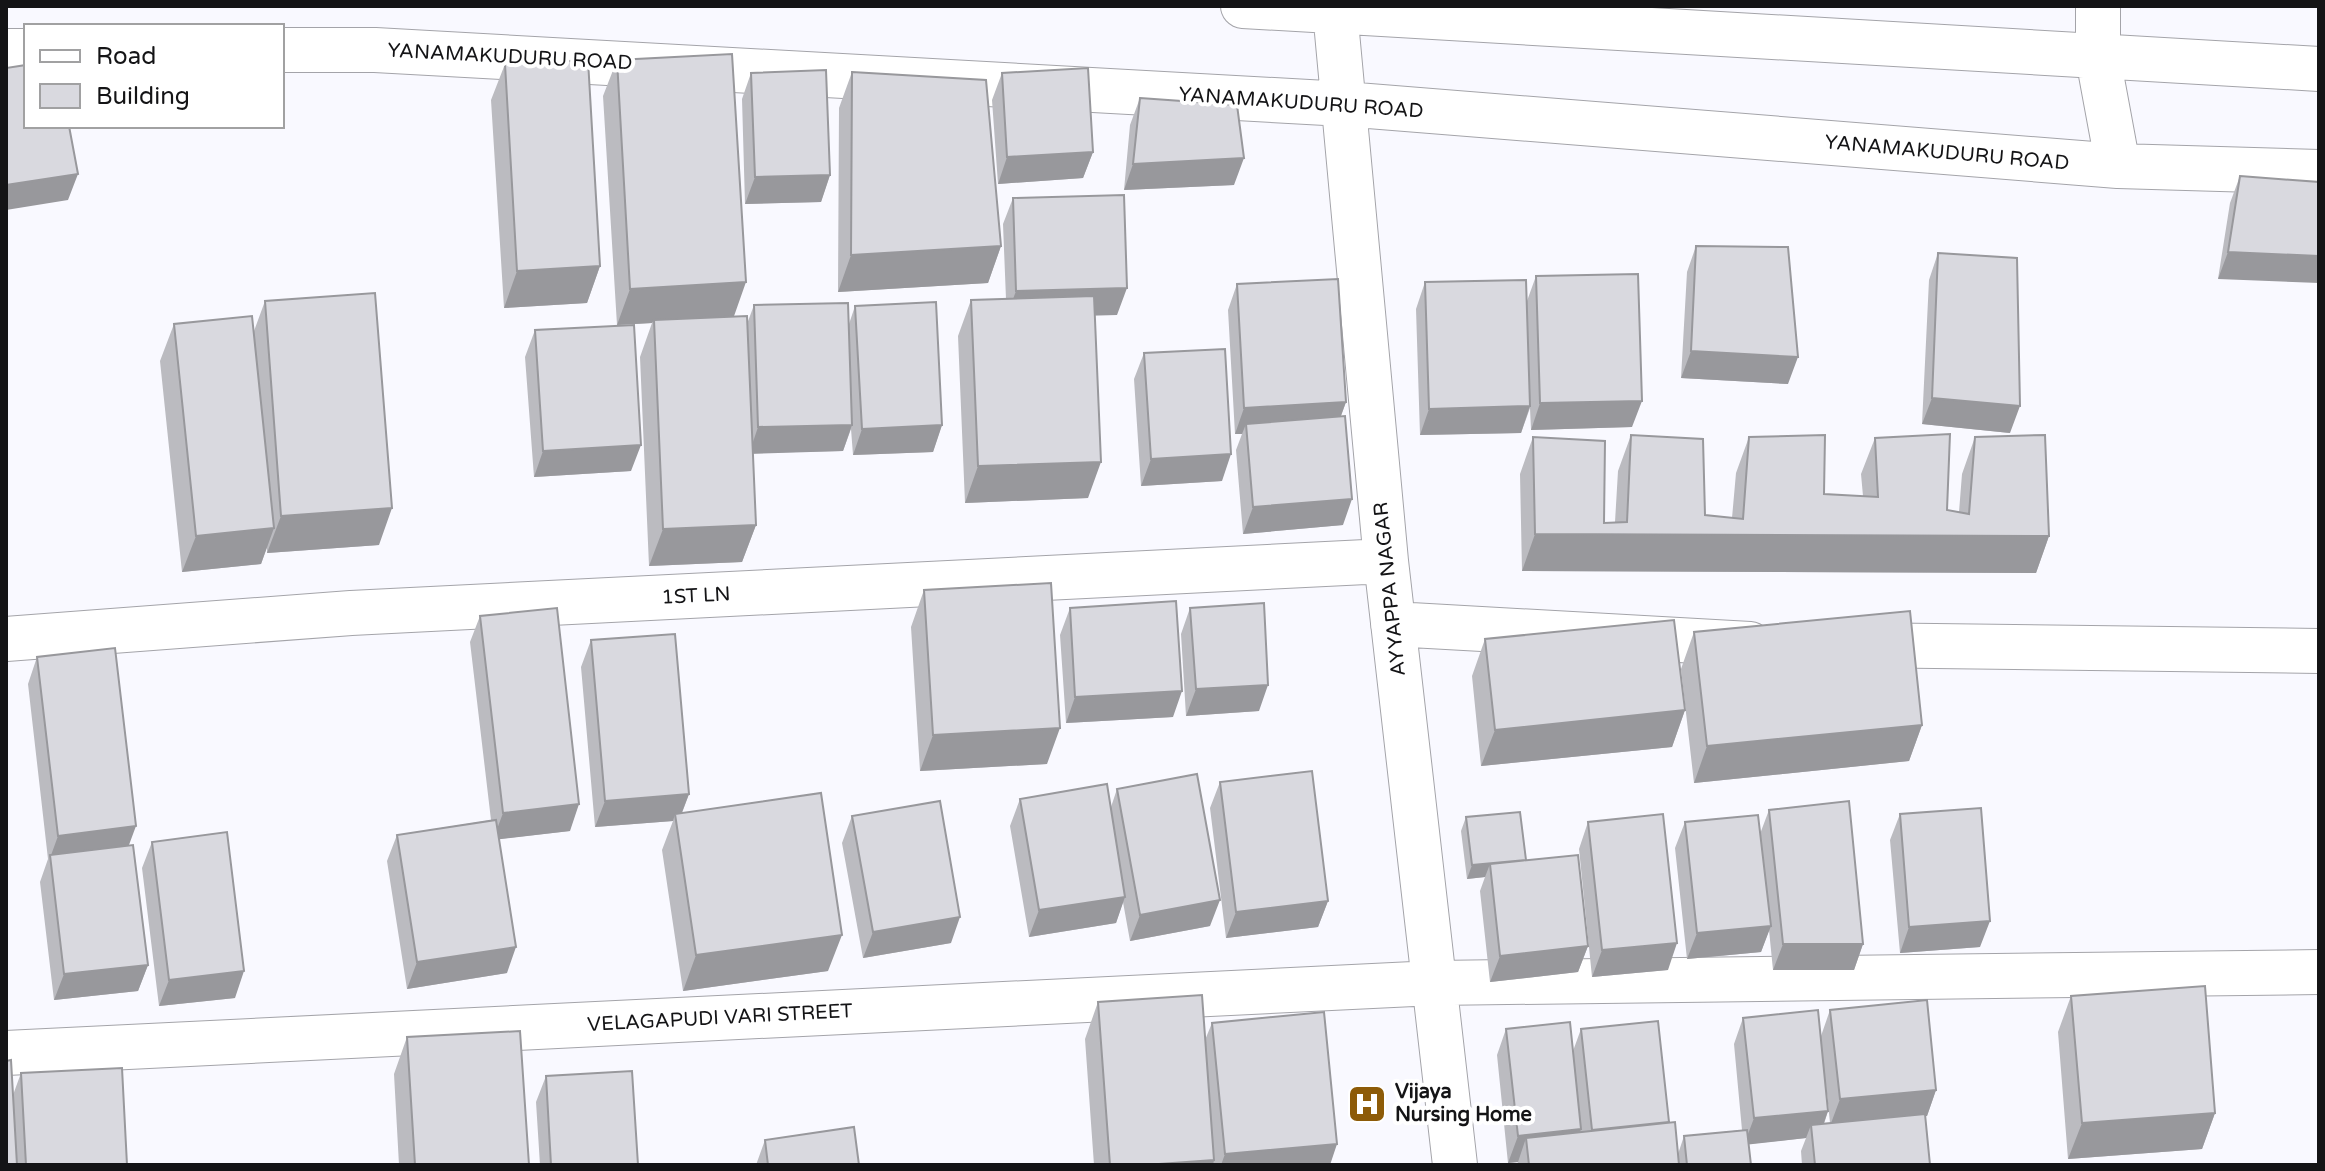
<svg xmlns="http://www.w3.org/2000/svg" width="2325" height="1171" viewBox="0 0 2325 1171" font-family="'Varela Round',sans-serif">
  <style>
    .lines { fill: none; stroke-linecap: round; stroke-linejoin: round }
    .minor-casing { stroke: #a4a4a9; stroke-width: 46 }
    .minor { stroke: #fff; stroke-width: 44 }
    .wall { fill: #bbbbc0; fill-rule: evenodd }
    .shaded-wall { fill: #98989c }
    .building { fill: #d9d9df; stroke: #98989c; stroke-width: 2 }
    .labels { text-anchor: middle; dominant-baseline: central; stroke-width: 8; stroke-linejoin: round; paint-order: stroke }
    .street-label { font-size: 20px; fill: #141416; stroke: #fff }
    .poi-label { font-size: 20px; font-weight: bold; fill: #141416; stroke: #fff; text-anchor: start }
  </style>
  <rect width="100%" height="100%" fill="#f9f9ff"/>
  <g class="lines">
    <!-- minor casing -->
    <g class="minor-casing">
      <path id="minor" d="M 1243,6 L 2319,69
        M 2098,6 L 2098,58 L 2118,166
        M 1335,11 L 1386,561 L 1455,1165
        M 282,50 L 375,50 L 1344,104 L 2118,166 L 2319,172
        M 6,51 L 26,51
        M 1393,624 L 1750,644
        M 6,639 L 351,613 L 1386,561
        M 1855,645 L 2319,651
        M 6,1053 L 1434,983 L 2319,972"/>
    </g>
    <!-- minor -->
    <use href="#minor" class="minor"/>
  </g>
  <!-- wall -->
  <path class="wall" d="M 617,60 L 734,317 L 747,324 L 754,305 L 849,324 L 855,306 L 942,425 L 933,452 L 853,455 L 851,429 L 843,451 L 753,453 L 756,525 L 742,562 L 649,566 L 640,357 L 652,323 L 617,325 L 603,96 Z
    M 505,64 L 600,266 L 587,303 L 504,308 L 491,100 Z
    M 852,72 L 1001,246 L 988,283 L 838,292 L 839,108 Z
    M 751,73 L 830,175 L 821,202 L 745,204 L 742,99 Z
    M 1002,73 L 1093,152 L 1083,178 L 998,184 L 992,100 Z
    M 1140,98 L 1234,185 L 1124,190 L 1130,125 Z
    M 2240,176 L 2319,182 L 2218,279 L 2230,203 Z
    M 1013,198 L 1117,315 L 1095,315 L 1088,498 L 965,503 L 958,336 L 971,300 L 1006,299 L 1003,224 Z
    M 1696,246 L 1788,384 L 1681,378 L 1687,272 Z
    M 1938,253 L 2010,433 L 1922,424 L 1929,280 Z
    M 1536,276 L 1632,427 L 1531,430 L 1530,408 L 1521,433 L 1420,435 L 1416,309 L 1425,282 L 1527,301 Z
    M 1237,284 L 1346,402 L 1341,416 L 1343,525 L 1243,534 L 1236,450 L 1242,434 L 1235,434 L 1228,310 Z
    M 265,301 L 379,545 L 267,553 L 267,547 L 261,564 L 182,572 L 160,361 L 174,324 L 254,331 Z
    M 535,330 L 631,471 L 534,477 L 525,357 Z
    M 1144,353 L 1222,481 L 1141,486 L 1134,379 Z
    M 1631,435 L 1705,515 L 1732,518 L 1736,473 L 1749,437 L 1824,494 L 1863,496 L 1861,474 L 1875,438 L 1947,510 L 1959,512 L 1962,474 L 1975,437 L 2049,536 L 2036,573 L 1522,571 L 1520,474 L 1533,437 L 1604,523 L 1615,522 L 1618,471 Z
    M 924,590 L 1047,764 L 920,771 L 911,627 Z
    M 1070,608 L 1173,717 L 1066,723 L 1060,635 Z
    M 1190,608 L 1259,711 L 1186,716 L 1181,634 Z
    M 480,616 L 570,831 L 499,839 L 507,973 L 407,989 L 387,861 L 397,835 L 491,820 L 470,642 Z
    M 1694,632 L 1922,725 L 1909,761 L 1694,783 L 1681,669 Z
    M 1485,639 L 1685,710 L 1672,747 L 1481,766 L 1472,676 Z
    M 591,640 L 689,794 L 682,813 L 828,971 L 683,991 L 662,850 L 673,821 L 595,827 L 581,667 Z
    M 37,657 L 129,846 L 148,965 L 138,991 L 54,1000 L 40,882 L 48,859 L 28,684 Z
    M 1220,782 L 1328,901 L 1318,927 L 1226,938 L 1210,808 Z
    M 1117,789 L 1210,926 L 1130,941 L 1123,902 L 1116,923 L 1029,937 L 1010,826 L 1020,799 L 1111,807 Z
    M 1769,810 L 1863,944 L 1854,970 L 1773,970 L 1769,930 L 1761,952 L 1687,959 L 1675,848 L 1685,822 L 1760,834 Z
    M 1900,814 L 1980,947 L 1900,953 L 1890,840 Z
    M 852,816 L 951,943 L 863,958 L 842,843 Z
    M 1466,817 L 1525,861 L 1588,946 L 1578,972 L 1490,982 L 1480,891 L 1485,877 L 1467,879 L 1461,831 Z
    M 1588,822 L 1668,970 L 1592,977 L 1579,849 Z
    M 152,842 L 235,998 L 159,1006 L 142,868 Z
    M 2071,996 L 2215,1113 L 2202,1149 L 2068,1159 L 2058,1032 Z
    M 1098,1002 L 1205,1040 L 1212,1023 L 1330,1165 L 1213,1165 L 1213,1163 L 1213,1165 L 1094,1165 L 1085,1039 Z
    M 1830,1010 L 1936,1090 L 1927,1116 L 1925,1116 L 1930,1165 L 1802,1165 L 1801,1151 L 1806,1138 L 1748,1144 L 1751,1165 L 1516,1165 L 1518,1162 L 1508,1163 L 1497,1055 L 1506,1029 L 1573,1051 L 1581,1029 L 1669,1123 L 1678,1154 L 1684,1136 L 1742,1130 L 1734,1044 L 1743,1018 L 1821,1036 ZM 1826,1084 L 1830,1123 L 1824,1124 L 1828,1111 Z
    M 407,1037 L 529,1165 L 399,1165 L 394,1074 Z
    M 21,1073 L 127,1165 L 6,1165 L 13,1095 Z
    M 546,1076 L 638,1165 L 540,1165 L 536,1102 Z
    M 765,1140 L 859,1165 L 756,1165 Z"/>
  <!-- shaded-wall -->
  <path class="shaded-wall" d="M 1093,152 L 1083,178 L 998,184 L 1007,157 Z
    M 1244,158 L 1234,185 L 1124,190 L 1133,164 Z
    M 78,174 L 68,200 L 6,210 L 6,185 Z
    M 830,175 L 821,202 L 745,204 L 755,177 Z
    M 1001,246 L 988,283 L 838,292 L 851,255 Z
    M 2228,252 L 2319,256 L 2319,283 L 2218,279 Z
    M 600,266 L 587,303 L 504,308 L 517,271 Z
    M 746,282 L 733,319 L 654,320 L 652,323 L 617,325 L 630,289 Z
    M 1127,288 L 1117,315 L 1006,318 L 1016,291 Z
    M 1691,351 L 1798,357 L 1788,384 L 1681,378 Z
    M 1932,398 L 2020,406 L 2010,433 L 1922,424 Z
    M 1642,401 L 1632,427 L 1531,430 L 1540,403 Z
    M 1346,402 L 1336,429 L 1246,424 L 1242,434 L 1235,434 L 1244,408 Z
    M 1530,406 L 1521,433 L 1420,435 L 1429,409 Z
    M 852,425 L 843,451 L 749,454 L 758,427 Z
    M 942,425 L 933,452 L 853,455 L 862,429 Z
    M 641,445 L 631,471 L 534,477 L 543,451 Z
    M 1231,454 L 1222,481 L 1141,486 L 1151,459 Z
    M 1101,462 L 1088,498 L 965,503 L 978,466 Z
    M 1352,499 L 1343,525 L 1243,534 L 1253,507 Z
    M 392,508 L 379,545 L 267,553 L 281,516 Z
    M 756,525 L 742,562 L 649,566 L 663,529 Z
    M 274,528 L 261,564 L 182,572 L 196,536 Z
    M 1535,534 L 2049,536 L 2036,573 L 1522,571 Z
    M 1268,685 L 1259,711 L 1186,716 L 1196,689 Z
    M 1182,691 L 1173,717 L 1066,723 L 1075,697 Z
    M 1685,710 L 1672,747 L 1481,766 L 1495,730 Z
    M 1922,725 L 1909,761 L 1694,783 L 1707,746 Z
    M 1060,728 L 1047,764 L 920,771 L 933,735 Z
    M 689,794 L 679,820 L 675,814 L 673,821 L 595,827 L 605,801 Z
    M 579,804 L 570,831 L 493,840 L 503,813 Z
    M 136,826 L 126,853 L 50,858 L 58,836 Z
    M 1526,860 L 1490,864 L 1485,877 L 1467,879 L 1472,865 Z
    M 1125,897 L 1116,923 L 1029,937 L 1039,910 Z
    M 1220,900 L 1210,926 L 1130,941 L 1140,915 Z
    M 1328,901 L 1318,927 L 1226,938 L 1236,912 Z
    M 960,917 L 951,943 L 863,958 L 873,932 Z
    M 1990,921 L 1980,947 L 1900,953 L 1909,927 Z
    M 1771,926 L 1761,952 L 1687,959 L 1697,933 Z
    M 842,935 L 828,971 L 683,991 L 696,955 Z
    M 1677,943 L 1668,970 L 1592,977 L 1602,950 Z
    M 1783,944 L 1863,944 L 1854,970 L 1773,970 Z
    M 1588,946 L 1578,972 L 1490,982 L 1500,956 Z
    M 516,947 L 507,973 L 407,989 L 417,962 Z
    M 148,965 L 138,991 L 54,1000 L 64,974 Z
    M 244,971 L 235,998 L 159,1006 L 169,980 Z
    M 1936,1090 L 1927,1116 L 1830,1126 L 1840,1099 Z
    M 1828,1111 L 1819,1137 L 1811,1125 L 1806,1138 L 1744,1145 L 1754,1118 Z
    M 2215,1113 L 2202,1149 L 2068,1159 L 2082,1123 Z
    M 1581,1129 L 1572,1156 L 1526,1138 L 1518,1162 L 1508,1163 L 1518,1136 Z
    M 1337,1144 L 1330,1165 L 1221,1165 L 1225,1154 Z
    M 1214,1160 L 1213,1165 L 1145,1165 Z"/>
  <!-- building -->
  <path class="building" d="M 732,54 L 746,282 L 630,289 L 617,60 Z
    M 588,60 L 600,266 L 517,271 L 505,64 Z
    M 26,65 L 26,126 L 69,126 L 78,174 L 6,185 L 6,68 Z
    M 1088,68 L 1093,152 L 1007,157 L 1002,73 Z
    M 826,70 L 830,175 L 755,177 L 751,73 Z
    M 852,72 L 986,80 L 1001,246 L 851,255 Z
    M 1140,98 L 1237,105 L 1244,158 L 1133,164 Z
    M 2240,176 L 2319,182 L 2319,256 L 2228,252 Z
    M 1124,195 L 1127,288 L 1016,291 L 1013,198 Z
    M 1696,246 L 1788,247 L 1798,357 L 1691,351 Z
    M 1938,253 L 2017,258 L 2020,406 L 1932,398 Z
    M 1638,274 L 1642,401 L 1540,403 L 1536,276 Z
    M 1338,279 L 1346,402 L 1244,408 L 1237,284 Z
    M 1526,280 L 1530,406 L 1429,409 L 1425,282 Z
    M 375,293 L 392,508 L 281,516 L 265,301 Z
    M 1094,296 L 1101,462 L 978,466 L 971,300 Z
    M 936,302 L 942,425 L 862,429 L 855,306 Z
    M 848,303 L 852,425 L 758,427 L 754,305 Z
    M 252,316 L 274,528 L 196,536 L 174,324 Z
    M 747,316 L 756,525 L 663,529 L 654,320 Z
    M 634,325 L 641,445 L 543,451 L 535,330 Z
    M 1225,349 L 1231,454 L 1151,459 L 1144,353 Z
    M 1345,416 L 1352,499 L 1253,507 L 1246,424 Z
    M 1950,434 L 1947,510 L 1969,514 L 1975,437 L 2045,435 L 2049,536 L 1535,534 L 1533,437 L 1605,441 L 1604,523 L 1627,522 L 1631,435 L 1703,439 L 1705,515 L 1743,519 L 1749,437 L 1825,435 L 1824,494 L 1878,497 L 1875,438 Z
    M 1051,583 L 1060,728 L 933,735 L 924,590 Z
    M 1176,601 L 1182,691 L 1075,697 L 1070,608 Z
    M 1264,603 L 1268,685 L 1196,689 L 1190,608 Z
    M 557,608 L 579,804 L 503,813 L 480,616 Z
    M 1910,611 L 1922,725 L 1707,746 L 1694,632 Z
    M 1674,620 L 1685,710 L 1495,730 L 1485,639 Z
    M 675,634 L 689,794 L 605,801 L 591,640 Z
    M 115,648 L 136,826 L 58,836 L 37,657 Z
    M 1312,771 L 1328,901 L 1236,912 L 1220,782 Z
    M 1197,774 L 1220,900 L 1140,915 L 1117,789 Z
    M 1107,784 L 1125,897 L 1039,910 L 1020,799 Z
    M 821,793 L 842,935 L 696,955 L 675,814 Z
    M 940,801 L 960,917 L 873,932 L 852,816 Z
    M 1849,801 L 1863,944 L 1783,944 L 1769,810 Z
    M 1981,808 L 1990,921 L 1909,927 L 1900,814 Z
    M 1520,812 L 1526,860 L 1472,865 L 1466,817 Z
    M 1663,814 L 1677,943 L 1602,950 L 1588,822 Z
    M 1758,815 L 1771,926 L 1697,933 L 1685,822 Z
    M 496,820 L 516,947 L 417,962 L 397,835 Z
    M 227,832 L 244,971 L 169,980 L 152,842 Z
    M 133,845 L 148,965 L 64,974 L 50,855 Z
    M 1578,855 L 1588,946 L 1500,956 L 1490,864 Z
    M 2205,986 L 2215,1113 L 2082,1123 L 2071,996 Z
    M 1202,995 L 1214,1160 L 1145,1165 L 1110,1165 L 1098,1002 Z
    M 1927,1000 L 1936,1090 L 1840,1099 L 1830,1010 Z
    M 1818,1010 L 1828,1111 L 1754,1118 L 1743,1018 Z
    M 1324,1012 L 1337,1144 L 1225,1154 L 1212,1023 Z
    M 1658,1021 L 1669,1122 L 1592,1130 L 1581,1029 Z
    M 1570,1022 L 1581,1129 L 1518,1136 L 1506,1029 Z
    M 520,1031 L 529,1165 L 415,1165 L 407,1037 Z
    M 11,1060 L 17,1165 L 6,1165 L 6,1061 Z
    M 122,1068 L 127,1165 L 26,1165 L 21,1073 Z
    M 632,1071 L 638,1165 L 551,1165 L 546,1076 Z
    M 1925,1114 L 1930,1165 L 1815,1165 L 1811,1125 Z
    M 1675,1122 L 1679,1165 L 1529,1165 L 1526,1138 Z
    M 854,1127 L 859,1165 L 768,1165 L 765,1140 Z
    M 1747,1130 L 1751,1165 L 1687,1165 L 1684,1136 Z"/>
  <!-- icons -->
  <defs>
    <g id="hospital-square" transform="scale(2)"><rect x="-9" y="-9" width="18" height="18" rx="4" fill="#8d5b08" stroke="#fff"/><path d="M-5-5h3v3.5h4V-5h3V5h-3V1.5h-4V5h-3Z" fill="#fff"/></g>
  </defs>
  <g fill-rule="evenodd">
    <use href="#hospital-square" x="1367" y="1104"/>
  </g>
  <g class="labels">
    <!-- street labels -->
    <g class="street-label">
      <text transform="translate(510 57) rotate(3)">YANAMAKUDURU ROAD</text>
      <text transform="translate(1301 103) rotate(4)">YANAMAKUDURU ROAD</text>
      <text transform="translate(1947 153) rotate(5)">YANAMAKUDURU ROAD</text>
      <text transform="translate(1390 589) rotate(-96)">AYYAPPA NAGAR</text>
      <text transform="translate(696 596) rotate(-3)">1ST LN</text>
      <text transform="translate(720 1018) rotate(-3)">VELAGAPUDI VARI STREET</text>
    </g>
    <!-- poi labels -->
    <g class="poi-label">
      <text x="1395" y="1092">Vijaya<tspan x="1395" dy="23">Nursing Home</tspan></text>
    </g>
  </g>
  <!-- border -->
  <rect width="2325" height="1171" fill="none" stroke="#141416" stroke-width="16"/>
  <!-- legend -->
  <rect x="24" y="24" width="260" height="104" fill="#ffffff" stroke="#a1a1a2" stroke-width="2"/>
  <rect x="40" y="50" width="40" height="12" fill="#ffffff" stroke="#a1a1a2" stroke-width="2"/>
  <text x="96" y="64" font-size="24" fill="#141416">Road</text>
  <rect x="40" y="84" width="40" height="24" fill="#d9d9df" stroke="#a1a1a2" stroke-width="2"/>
  <text x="96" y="104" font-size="24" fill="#141416">Building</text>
</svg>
